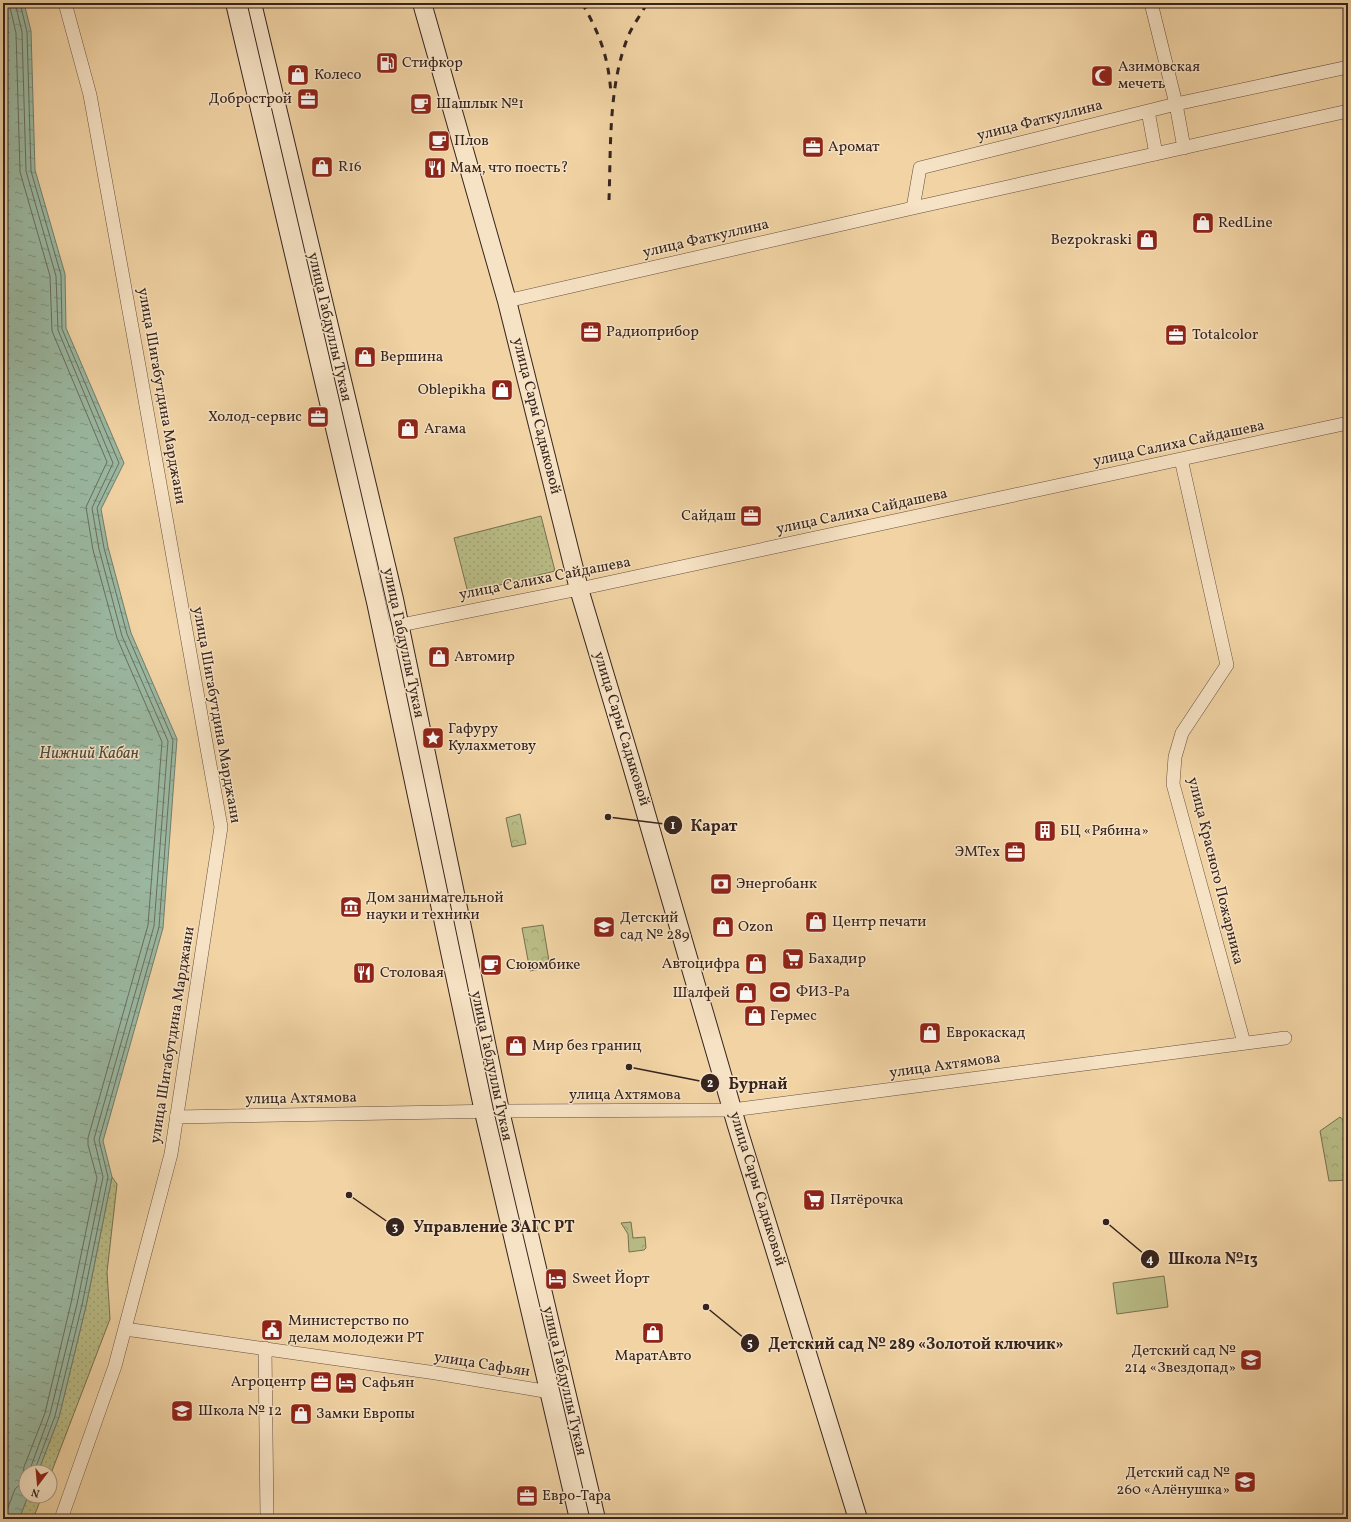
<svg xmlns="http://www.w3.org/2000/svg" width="1351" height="1522" viewBox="0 0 1351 1522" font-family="Vollkorn,serif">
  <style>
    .grass { fill: url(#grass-dots); stroke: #787052 }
    .park { fill: url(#park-crowns); stroke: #787052 }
    .garden { fill: #b9bc86; stroke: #787052 }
    .water { fill: url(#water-ripples); stroke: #737d6d }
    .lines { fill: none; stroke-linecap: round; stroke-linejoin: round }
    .shore { stroke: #686e60; stroke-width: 1 }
    .street-casing { stroke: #655040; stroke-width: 14 }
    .secondary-casing { stroke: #36241e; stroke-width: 20 }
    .street { stroke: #f6e2c4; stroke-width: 13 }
    .secondary { stroke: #f6e2c4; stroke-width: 18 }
    .tram { stroke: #36241e; stroke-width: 1 }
    .rail { stroke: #36241e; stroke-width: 3; stroke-dasharray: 7 7; stroke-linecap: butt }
    .labels { text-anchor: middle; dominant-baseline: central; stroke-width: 3; stroke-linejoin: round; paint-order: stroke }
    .poi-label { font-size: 15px; fill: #36241e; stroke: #f6e2c4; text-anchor: start }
    .street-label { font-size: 15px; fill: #36241e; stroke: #f6e2c4 }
    .water-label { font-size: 16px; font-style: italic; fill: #4f493f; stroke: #f6e2c4 }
    .leader { fill: none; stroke: #36241e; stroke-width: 1.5 }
    .callout-dot { fill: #36241e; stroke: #f6e2c4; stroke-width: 1.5 }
    .mark-label { font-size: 12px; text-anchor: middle; font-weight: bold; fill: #fff }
    .callout-label { font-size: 16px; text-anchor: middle; font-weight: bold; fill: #36241e; stroke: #f6e2c4; stroke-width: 3; stroke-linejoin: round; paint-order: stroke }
  </style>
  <defs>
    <pattern id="grass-dots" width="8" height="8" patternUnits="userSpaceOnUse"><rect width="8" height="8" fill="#b9bc86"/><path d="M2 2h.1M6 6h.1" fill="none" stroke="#a0a173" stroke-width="1.8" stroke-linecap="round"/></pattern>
    <pattern id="park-crowns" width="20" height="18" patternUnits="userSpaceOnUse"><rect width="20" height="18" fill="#b9bc86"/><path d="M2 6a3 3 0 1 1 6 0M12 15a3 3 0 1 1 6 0" fill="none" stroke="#a0a173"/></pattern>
    <pattern id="water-ripples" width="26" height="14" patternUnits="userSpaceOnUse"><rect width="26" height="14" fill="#9bb9a2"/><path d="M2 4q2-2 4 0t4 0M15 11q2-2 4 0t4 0" fill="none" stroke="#7f9683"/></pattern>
  </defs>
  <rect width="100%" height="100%" fill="#f1d3a4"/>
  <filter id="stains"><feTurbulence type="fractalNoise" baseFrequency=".005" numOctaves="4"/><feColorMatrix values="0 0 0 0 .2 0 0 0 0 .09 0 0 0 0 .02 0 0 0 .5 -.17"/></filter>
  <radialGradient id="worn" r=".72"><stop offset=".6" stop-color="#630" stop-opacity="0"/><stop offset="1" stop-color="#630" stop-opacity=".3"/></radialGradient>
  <!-- grass -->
  <path class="grass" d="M 541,516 L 555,571 L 468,593 L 454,538 Z
    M 112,1177 L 117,1184 L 107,1272 L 110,1319 L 50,1476 L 50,1472 L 38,1472 L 59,1417 L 86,1306 Z
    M 28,1496 L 42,1496 L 33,1519 L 19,1519 Z"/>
  <!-- park -->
  <path class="park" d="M 520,814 L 526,844 L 512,847 L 506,818 Z
    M 543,925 L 550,967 L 530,971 L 522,928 Z
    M 1340,1117 L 1348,1124 L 1348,1180 L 1329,1181 L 1320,1131 Z
    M 631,1222 L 633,1238 L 645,1237 L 646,1248 L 644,1250 L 629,1252 L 628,1234 L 621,1223 Z"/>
  <!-- garden -->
  <path class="garden" d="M 1164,1276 L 1168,1307 L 1117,1314 L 1113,1283 Z"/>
  <!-- water -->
  <path class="water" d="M 3,3 L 24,3 L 31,31 L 35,170 L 65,274 L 66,328 L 124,463 L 101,509 L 108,547 L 131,633 L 177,739 L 163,928 L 103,1141 L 112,1177 L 86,1306 L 59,1417 L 38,1472 L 26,1472 L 26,1496 L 28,1496 L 19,1519 L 3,1519 Z"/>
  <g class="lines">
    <!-- shore -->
    <path class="shore" d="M 15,3 L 22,32 L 26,171 L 56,276 L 58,330 L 113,463 L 92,508 L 99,549 L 122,636 L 168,741 L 154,926 L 94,1139 L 103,1177 L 77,1304 L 50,1414 L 29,1472
      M 20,3 L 27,32 L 31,171 L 61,275 L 62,329 L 119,463 L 97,508 L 104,548 L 127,634 L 173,740 L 159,927 L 99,1140 L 108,1177 L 82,1305 L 55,1416 L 34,1472
      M 5,1519 L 6,1513 L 15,1489 L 25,1480 L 23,1474 L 24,1467 L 45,1413 L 71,1303 L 97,1178 L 88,1145 L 88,1138 L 148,925 L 162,742 L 117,638 L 93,550 L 86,507 L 107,462 L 52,331 L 50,276 L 20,172 L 16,33 L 9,3"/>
    <!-- street casing -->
    <g class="street-casing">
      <path id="street" d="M 1151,3 L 1176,104 L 1184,148
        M 1148,111 L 1156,154
        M 913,208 L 920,168 L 1176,104 L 1348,67
        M 507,301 L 913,208 L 1348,111
        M 1181,459 L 1227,665 L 1182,733 L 1175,757 L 1173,784 L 1244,1043
        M 391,627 L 579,589 L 1348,423
        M 176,1117 L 500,1111 L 732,1110 L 1285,1038
        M 125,1329 L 436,1373 L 556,1393
        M 265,1348 L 267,1519
        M 61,1519 L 115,1366 L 171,1154 L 221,827 L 139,366 L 90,95 L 65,3"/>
    </g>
    <!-- secondary casing -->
    <g class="secondary-casing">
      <path id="secondary" d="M 235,3 L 376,602 L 484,1112 L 579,1519
        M 252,3 L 394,599 L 500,1111 L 596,1519
        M 422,3 L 507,301 L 579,589 L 630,759 L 737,1126 L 858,1519"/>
    </g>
    <!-- street -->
    <use href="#street" class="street"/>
    <!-- secondary -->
    <use href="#secondary" class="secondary"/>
    <!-- tram -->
    <path class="tram" d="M 247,3 L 392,626 L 494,1112 L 590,1519"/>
    <!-- rail -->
    <path class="rail" d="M 582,3 C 600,34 609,59 611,95
      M 609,200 C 611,146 608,82 630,32 C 635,22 642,13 647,3"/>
  </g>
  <!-- icons -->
  <defs>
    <g id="fuel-square" transform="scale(1.15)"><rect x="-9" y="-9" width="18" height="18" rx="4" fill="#8f2418" stroke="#f6e2c4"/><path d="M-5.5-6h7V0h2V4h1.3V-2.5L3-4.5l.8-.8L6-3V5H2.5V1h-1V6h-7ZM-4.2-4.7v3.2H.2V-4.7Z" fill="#fff"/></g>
    <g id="shop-square" transform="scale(1.15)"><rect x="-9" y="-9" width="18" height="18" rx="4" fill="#8f2418" stroke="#f6e2c4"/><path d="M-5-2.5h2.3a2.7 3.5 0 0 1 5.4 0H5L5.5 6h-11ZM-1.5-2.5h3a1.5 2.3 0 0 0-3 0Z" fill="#fff"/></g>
    <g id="mosque-square" transform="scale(1.15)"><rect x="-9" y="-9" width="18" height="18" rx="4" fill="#8f2418" stroke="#f6e2c4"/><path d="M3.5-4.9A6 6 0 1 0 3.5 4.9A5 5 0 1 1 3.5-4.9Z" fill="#fff"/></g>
    <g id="office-square" transform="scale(1.15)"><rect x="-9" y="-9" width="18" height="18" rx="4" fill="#8f2418" stroke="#f6e2c4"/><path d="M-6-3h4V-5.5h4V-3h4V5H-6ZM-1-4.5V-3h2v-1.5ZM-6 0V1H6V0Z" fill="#fff"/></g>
    <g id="cafe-square" transform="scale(1.15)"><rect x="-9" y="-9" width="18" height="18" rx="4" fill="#8f2418" stroke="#f6e2c4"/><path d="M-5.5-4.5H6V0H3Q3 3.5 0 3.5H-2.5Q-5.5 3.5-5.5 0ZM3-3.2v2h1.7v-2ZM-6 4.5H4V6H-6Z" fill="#fff"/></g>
    <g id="restaurant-square" transform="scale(1.15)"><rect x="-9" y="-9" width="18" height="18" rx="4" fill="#8f2418" stroke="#f6e2c4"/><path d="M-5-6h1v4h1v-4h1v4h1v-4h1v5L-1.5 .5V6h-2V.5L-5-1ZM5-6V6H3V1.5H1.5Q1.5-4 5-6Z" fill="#fff"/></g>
    <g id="sight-square" transform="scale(1.15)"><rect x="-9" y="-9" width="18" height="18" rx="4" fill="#8f2418" stroke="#f6e2c4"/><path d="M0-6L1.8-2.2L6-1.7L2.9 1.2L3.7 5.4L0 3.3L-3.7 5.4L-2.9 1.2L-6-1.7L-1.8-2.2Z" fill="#fff"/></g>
    <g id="building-square" transform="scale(1.15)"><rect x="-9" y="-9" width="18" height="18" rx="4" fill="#8f2418" stroke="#f6e2c4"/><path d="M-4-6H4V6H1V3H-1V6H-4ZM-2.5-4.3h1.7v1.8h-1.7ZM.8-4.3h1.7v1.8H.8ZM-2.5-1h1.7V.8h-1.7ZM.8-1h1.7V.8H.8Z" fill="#fff"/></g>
    <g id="bank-square" transform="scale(1.15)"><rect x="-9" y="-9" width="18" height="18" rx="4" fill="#8f2418" stroke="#f6e2c4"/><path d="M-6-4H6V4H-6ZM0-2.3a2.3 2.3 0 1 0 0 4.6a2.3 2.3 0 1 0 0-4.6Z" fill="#fff"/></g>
    <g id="museum-square" transform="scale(1.15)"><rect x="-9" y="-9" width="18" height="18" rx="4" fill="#8f2418" stroke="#f6e2c4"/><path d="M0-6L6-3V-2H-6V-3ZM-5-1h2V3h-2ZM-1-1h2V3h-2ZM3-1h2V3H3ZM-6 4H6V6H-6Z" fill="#fff"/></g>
    <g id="school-square" transform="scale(1.15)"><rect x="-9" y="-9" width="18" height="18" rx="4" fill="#8f2418" stroke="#f6e2c4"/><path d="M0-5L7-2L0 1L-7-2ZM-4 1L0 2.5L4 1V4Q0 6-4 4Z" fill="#fff"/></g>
    <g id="supermarket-square" transform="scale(1.15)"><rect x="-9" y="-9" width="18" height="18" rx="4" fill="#8f2418" stroke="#f6e2c4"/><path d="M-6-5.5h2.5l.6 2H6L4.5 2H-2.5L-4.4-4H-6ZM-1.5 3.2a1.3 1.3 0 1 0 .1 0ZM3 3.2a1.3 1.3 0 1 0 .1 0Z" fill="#fff"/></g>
    <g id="stadium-square" transform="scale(1.15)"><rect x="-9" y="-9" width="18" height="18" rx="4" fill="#8f2418" stroke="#f6e2c4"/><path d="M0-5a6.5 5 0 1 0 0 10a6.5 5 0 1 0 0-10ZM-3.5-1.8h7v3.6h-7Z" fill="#fff"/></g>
    <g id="hotel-square" transform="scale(1.15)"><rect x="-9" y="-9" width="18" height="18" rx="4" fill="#8f2418" stroke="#f6e2c4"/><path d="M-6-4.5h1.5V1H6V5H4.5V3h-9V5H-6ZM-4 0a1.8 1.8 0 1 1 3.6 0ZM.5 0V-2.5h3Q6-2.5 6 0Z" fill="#fff"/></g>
    <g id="civic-square" transform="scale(1.15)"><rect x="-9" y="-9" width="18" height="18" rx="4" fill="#8f2418" stroke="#f6e2c4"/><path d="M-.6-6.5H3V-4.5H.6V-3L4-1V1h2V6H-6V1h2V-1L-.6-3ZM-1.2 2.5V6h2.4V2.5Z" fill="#fff"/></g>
  </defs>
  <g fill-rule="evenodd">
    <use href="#fuel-square" x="387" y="63"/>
    <use href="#shop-square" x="298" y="75"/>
    <use href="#mosque-square" x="1102" y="76"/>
    <use href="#office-square" x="308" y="99"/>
    <use href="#cafe-square" x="421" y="104"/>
    <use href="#cafe-square" x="439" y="141"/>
    <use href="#office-square" x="813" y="147"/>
    <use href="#shop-square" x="322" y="167"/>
    <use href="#restaurant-square" x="435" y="168"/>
    <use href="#shop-square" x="1203" y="223"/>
    <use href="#shop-square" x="1147" y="240"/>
    <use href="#office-square" x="591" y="332"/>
    <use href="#office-square" x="1176" y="335"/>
    <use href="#shop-square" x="365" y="357"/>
    <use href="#shop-square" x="502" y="390"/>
    <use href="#office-square" x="318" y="417"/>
    <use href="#shop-square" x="408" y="429"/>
    <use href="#office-square" x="751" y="516"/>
    <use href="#shop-square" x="439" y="657"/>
    <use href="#sight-square" x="433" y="738"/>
    <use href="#building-square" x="1045" y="831"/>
    <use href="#office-square" x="1015" y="852"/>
    <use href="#bank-square" x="721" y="884"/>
    <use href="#museum-square" x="351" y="907"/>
    <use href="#shop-square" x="816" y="922"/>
    <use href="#school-square" x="604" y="927"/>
    <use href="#shop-square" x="723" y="927"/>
    <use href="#supermarket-square" x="793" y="959"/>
    <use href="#shop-square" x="756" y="964"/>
    <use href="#cafe-square" x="491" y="965"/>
    <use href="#restaurant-square" x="364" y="973"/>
    <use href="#stadium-square" x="780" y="992"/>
    <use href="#shop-square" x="746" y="993"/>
    <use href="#shop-square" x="755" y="1016"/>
    <use href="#shop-square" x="930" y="1033"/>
    <use href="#shop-square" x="516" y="1046"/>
    <use href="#supermarket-square" x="814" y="1200"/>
    <use href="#hotel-square" x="556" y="1279"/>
    <use href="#civic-square" x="272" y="1330"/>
    <use href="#shop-square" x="653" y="1333"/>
    <use href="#school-square" x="1251" y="1360"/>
    <use href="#office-square" x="321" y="1382"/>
    <use href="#hotel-square" x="346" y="1383"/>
    <use href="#school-square" x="182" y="1411"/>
    <use href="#shop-square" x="301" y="1414"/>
    <use href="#school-square" x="1245" y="1482"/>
    <use href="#office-square" x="527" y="1496"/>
  </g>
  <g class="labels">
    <!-- poi labels -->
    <g class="poi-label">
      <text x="402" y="63">Стифкор</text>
      <text x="1118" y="67">Азимовская<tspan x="1118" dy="17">мечеть</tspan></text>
      <text x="314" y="75">Колесо</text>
      <text x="292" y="99" text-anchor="end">Добрострой</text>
      <text x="436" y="104">Шашлык №1</text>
      <text x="454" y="141">Плов</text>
      <text x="828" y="147">Аромат</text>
      <text x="338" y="167">R16</text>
      <text x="450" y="168">Мам, что поесть?</text>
      <text x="1218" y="223">RedLine</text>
      <text x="1132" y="240" text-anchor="end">Bezpokraski</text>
      <text x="606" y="332">Радиоприбор</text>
      <text x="1192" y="335">Totalcolor</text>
      <text x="380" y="357">Вершина</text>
      <text x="486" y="390" text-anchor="end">Oblepikha</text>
      <text x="302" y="417" text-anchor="end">Холод-сервис</text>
      <text x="424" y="429">Агама</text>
      <text x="736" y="516" text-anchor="end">Сайдаш</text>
      <text x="454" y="657">Автомир</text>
      <text x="448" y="729">Гафуру<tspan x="448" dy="17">Кулахметову</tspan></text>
      <text x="1060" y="831">БЦ «Рябина»</text>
      <text x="1000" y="852" text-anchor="end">ЭМТех</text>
      <text x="736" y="884">Энергобанк</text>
      <text x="366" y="898">Дом занимательной<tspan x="366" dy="17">науки и техники</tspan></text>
      <text x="620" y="918">Детский<tspan x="620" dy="17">сад № 289</tspan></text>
      <text x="832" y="922">Центр печати</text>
      <text x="738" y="927">Ozon</text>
      <text x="808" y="959">Бахадир</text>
      <text x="740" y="964" text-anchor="end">Автоцифра</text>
      <text x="506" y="965">Сююмбике</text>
      <text x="380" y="973">Столовая</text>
      <text x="796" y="992">ФИЗ-Ра</text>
      <text x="730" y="993" text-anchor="end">Шалфей</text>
      <text x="770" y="1016">Гермес</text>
      <text x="946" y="1033">Еврокаскад</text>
      <text x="532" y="1046">Мир без границ</text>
      <text x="830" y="1200">Пятёрочка</text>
      <text x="572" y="1279">Sweet Йорт</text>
      <text x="288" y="1321">Министерство по<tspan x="288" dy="17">делам молодежи РТ</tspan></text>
      <text x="1236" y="1351" text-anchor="end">Детский сад №<tspan x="1236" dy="17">214 «Звездопад»</tspan></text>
      <text x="653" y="1356" text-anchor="middle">МаратАвто</text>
      <text x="306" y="1382" text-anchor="end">Агроцентр</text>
      <text x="362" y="1383">Сафьян</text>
      <text x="198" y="1411">Школа № 12</text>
      <text x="316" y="1414">Замки Европы</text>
      <text x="1230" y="1473" text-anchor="end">Детский сад №<tspan x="1230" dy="17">260 «Алёнушка»</tspan></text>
      <text x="542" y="1496">Евро-Тара</text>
    </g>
    <!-- street labels -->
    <g class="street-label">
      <text transform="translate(1040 121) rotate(-14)">улица Фаткуллина</text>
      <text transform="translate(706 239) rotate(-13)">улица Фаткуллина</text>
      <text transform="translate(329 327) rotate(77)">улица Габдуллы Тукая</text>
      <text transform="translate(161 396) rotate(80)">улица Шигабутдина Марджани</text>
      <text transform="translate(536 416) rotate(76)">улица Сары Садыковой</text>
      <text transform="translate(1179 444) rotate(-12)">улица Салиха Сайдашева</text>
      <text transform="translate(862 512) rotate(-12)">улица Салиха Сайдашева</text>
      <text transform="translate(545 579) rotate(-11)">улица Салиха Сайдашева</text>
      <text transform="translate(403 643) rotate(78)">улица Габдуллы Тукая</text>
      <text transform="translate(216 715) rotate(80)">улица Шигабутдина Марджани</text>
      <text transform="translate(621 729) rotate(73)">улица Сары Садыковой</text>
      <text transform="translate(1215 871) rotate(76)">улица Красного Пожарника</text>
      <text transform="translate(173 1035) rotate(-81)">улица Шигабутдина Марджани</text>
      <text transform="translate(491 1066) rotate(78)">улица Габдуллы Тукая</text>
      <text transform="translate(945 1066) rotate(-8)">улица Ахтямова</text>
      <text x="625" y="1095">улица Ахтямова</text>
      <text transform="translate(301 1099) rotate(-1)">улица Ахтямова</text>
      <text transform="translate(757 1189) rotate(73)">улица Сары Садыковой</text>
      <text transform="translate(482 1365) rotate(9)">улица Сафьян</text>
      <text transform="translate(564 1381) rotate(77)">улица Габдуллы Тукая</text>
    </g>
    <!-- water labels -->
    <g class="water-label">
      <text x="89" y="754">Нижний Кабан</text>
    </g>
  </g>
  <!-- callouts -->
  <path class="leader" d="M608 817L673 825M629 1067L710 1083M349 1195L395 1227M1106 1222L1150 1259M706 1307L750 1343"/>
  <g class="callout-dot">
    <circle cx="608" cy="817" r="4"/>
    <circle cx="629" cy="1067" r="4"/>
    <circle cx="349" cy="1195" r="4"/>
    <circle cx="1106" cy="1222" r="4"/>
    <circle cx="706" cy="1307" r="4"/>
    <circle cx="673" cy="825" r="10"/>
    <circle cx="710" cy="1083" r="10"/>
    <circle cx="395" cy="1227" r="10"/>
    <circle cx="1150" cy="1259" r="10"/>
    <circle cx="750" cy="1343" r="10"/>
  </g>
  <g class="mark-label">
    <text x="673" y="829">1</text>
    <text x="710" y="1087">2</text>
    <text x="395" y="1231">3</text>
    <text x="1150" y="1263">4</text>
    <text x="750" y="1347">5</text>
  </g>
  <g class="callout-label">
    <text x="714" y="831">Карат</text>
    <text x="758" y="1089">Бурнай</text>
    <text x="494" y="1232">Управление ЗАГС РТ</text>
    <text x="1213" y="1264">Школа №13</text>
    <text x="916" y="1349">Детский сад № 289 «Золотой ключик»</text>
  </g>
  <!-- margin -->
  <rect width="1351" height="1522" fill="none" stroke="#f1d3a4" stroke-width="16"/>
  <rect x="4" y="4" width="1343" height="1514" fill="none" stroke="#36241e" stroke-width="2"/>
  <rect x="8" y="8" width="1335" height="1506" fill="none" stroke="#36241e"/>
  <!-- north arrow -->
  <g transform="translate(38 1484) rotate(196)"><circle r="19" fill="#f6e2c4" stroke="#a99682"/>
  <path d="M0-3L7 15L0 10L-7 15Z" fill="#8f2418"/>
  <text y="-6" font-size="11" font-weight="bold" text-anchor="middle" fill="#36241e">N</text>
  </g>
  <rect width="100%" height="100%" filter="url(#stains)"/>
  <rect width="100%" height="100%" fill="url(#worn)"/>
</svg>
